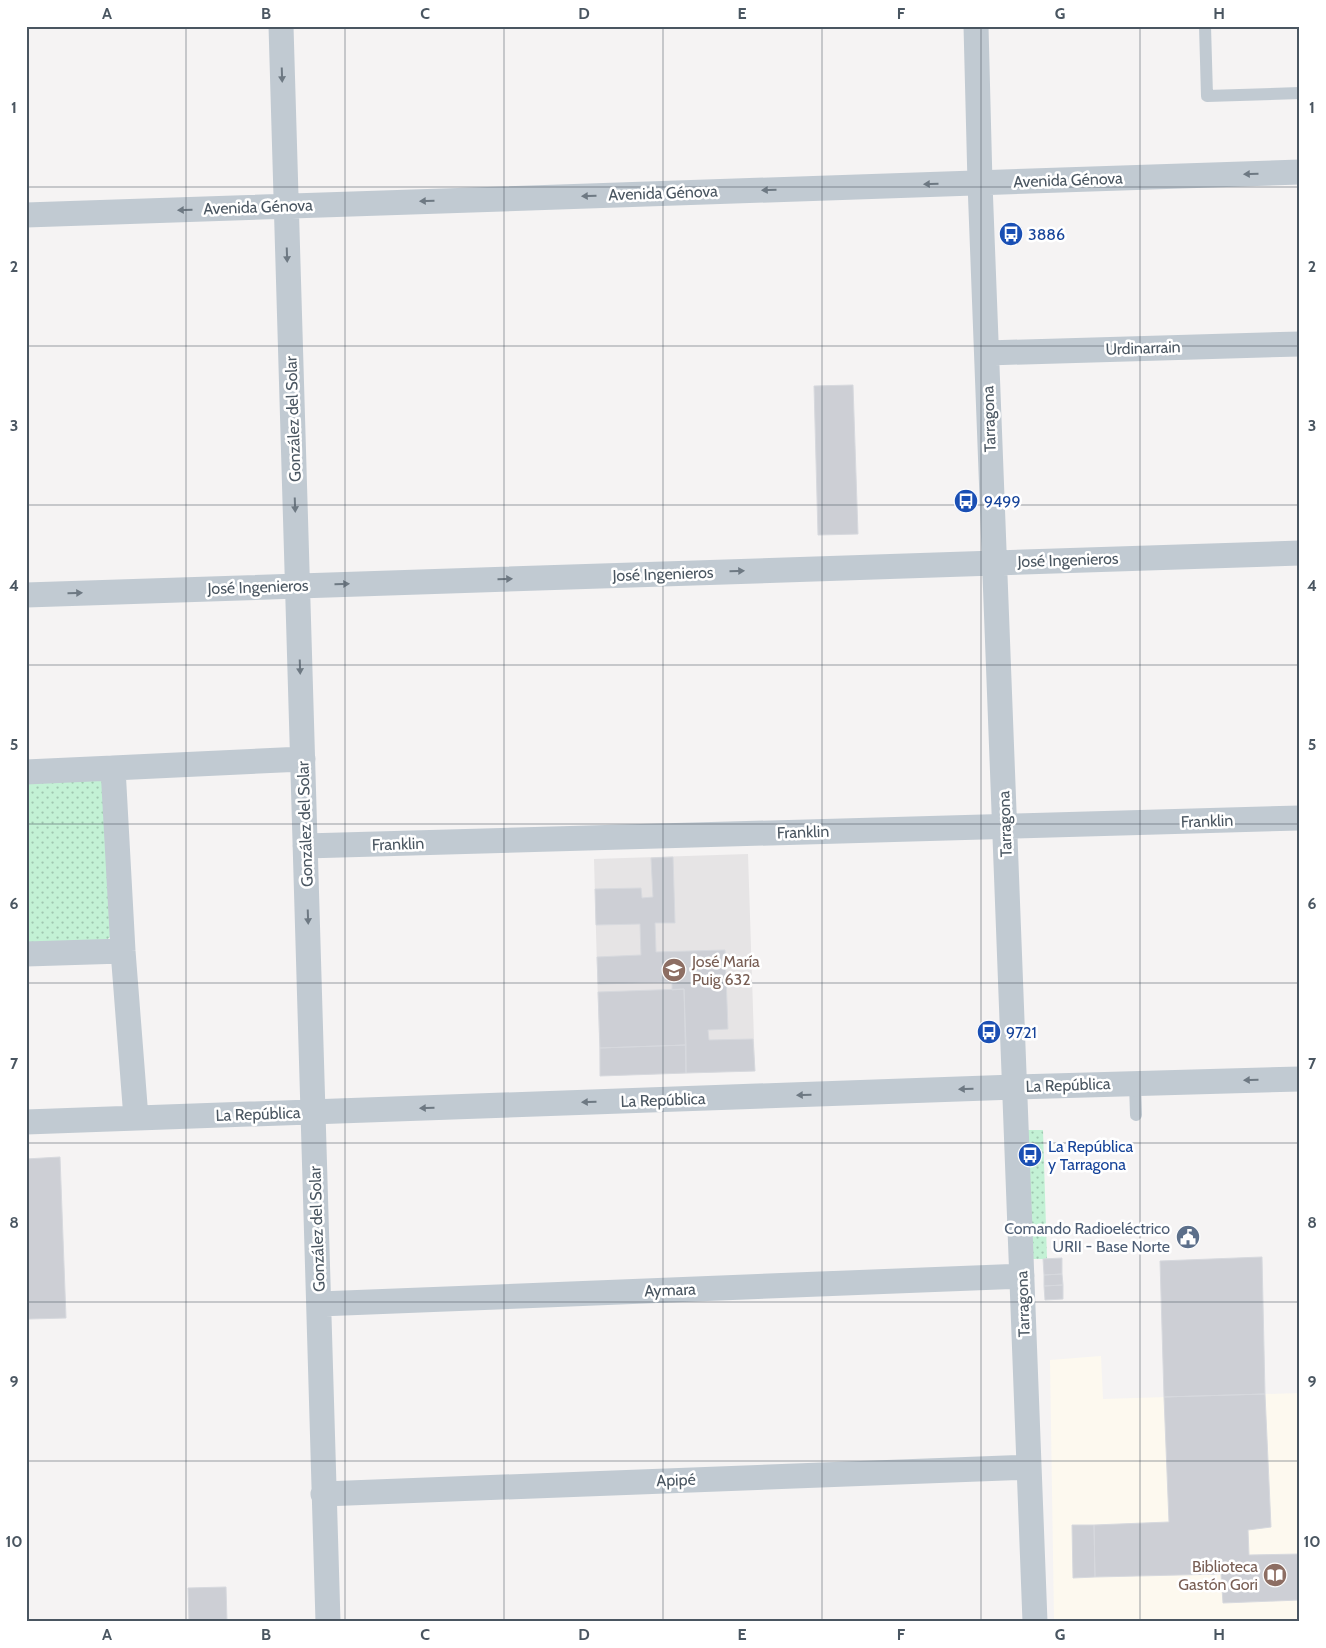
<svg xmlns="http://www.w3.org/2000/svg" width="1326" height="1648" viewBox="0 0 1326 1648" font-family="Cabin,sans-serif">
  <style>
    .commercial { fill: #fdf9ef }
    .education { fill: #e6e4e5 }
    .grass { fill: url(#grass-dots) }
    .building { fill: #cdcfd5; stroke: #d7d9de }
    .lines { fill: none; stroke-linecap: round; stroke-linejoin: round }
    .service { stroke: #c1cad2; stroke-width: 12 }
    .minor { stroke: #c1cad2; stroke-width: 25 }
    .oneway { fill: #6e7983 }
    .grid { fill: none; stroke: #4a5661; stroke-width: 1; stroke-opacity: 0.55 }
    .labels { text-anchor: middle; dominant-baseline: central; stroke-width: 5; stroke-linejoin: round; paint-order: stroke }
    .street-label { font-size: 16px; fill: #4a5661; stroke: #fff }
    .transit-label { font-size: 16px; fill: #164399; stroke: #fff; text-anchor: start }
    .education-label { font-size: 16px; fill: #785e54; stroke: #fff; text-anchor: start }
    .service-label { font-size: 16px; fill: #4e5e75; stroke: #fff; text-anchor: end }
    .neatline { fill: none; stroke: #4a5661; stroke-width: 2 }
    .grid-label { font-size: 16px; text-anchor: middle; font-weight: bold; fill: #4a5661 }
  </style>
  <defs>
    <pattern id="grass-dots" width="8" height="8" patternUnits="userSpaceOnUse" patternTransform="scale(1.25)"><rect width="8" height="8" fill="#c3f1d5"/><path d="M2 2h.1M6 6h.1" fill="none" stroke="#a0c6b0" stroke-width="1.8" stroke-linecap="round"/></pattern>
  </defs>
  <rect width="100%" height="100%" fill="#f5f3f3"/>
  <!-- commercial -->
  <path class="commercial" d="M 1101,1356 L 1103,1399 L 1300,1393 L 1300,1622 L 1054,1621 L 1050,1360 Z"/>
  <!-- education -->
  <path class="education" d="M 748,854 L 755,1071 L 600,1076 L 594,859 Z"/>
  <!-- grass -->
  <path class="grass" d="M 104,780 L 111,936 L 103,944 L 26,947 L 26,782 Z
    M 1026,1130 L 1043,1130 L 1047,1259 L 1031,1259 Z"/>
  <!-- building -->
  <path class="building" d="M 853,385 L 858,534 L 818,535 L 814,386 Z
    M 673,857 L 675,923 L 655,923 L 656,952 L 725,950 L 728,1029 L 708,1030 L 709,1040 L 753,1039 L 755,1071 L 686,1073 L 684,989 L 672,990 L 672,982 L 598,984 L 597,957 L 641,955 L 640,924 L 596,925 L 595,889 L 641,888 L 642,898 L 653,897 L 651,858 Z
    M 684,989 L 686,1045 L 600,1048 L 598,992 Z
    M 686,1045 L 686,1073 L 600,1076 L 600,1048 Z
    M 60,1157 L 66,1318 L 29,1319 L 26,1245 L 26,1159 Z
    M 1262,1257 L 1265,1394 L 1164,1397 L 1160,1261 Z
    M 1062,1258 L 1062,1274 L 1044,1275 L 1043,1259 Z
    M 1062,1274 L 1063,1285 L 1044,1286 L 1044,1275 Z
    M 1063,1285 L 1063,1299 L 1045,1300 L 1044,1286 Z
    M 1265,1394 L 1271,1527 L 1248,1530 L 1249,1555 L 1300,1554 L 1300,1600 L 1223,1603 L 1221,1574 L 1095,1577 L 1094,1525 L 1169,1522 L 1164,1397 Z
    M 1072,1525 L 1094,1525 L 1095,1577 L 1073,1578 Z
    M 226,1587 L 227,1622 L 189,1622 L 188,1588 Z"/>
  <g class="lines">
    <!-- service -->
    <path class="service" d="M 1205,26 L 1207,96 L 1300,93
      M 1135,1083 L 1136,1115"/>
    <!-- minor -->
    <path class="minor" d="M 281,26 L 328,1622
      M 976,26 L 980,183 L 1035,1622
      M 26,215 L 1300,172
      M 987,353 L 1300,344
      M 26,595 L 1300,553
      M 26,772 L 113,768
      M 305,846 L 1300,818
      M 26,954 L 123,951
      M 136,1118 L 123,951 L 113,768 L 303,759
      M 26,1122 L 1015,1087 L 1300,1079
      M 319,1304 L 1022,1276
      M 323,1494 L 1029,1467"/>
  </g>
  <!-- one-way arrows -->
  <defs><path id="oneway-solid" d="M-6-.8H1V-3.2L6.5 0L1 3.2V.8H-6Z" transform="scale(1.25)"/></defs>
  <g class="oneway">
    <use href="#oneway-solid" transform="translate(282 75) rotate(88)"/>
    <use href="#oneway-solid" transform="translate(1251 174) rotate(178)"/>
    <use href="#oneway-solid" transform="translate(931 184) rotate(178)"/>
    <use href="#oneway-solid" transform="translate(769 190) rotate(178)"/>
    <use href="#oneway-solid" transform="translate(589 196) rotate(178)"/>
    <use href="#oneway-solid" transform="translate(427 201) rotate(178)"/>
    <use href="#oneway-solid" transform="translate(185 210) rotate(178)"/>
    <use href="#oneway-solid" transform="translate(287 255) rotate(88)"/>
    <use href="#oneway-solid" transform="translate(295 505) rotate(88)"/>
    <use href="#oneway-solid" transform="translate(737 571) rotate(-2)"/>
    <use href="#oneway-solid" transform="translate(505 579) rotate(-2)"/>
    <use href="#oneway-solid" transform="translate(342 584) rotate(-2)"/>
    <use href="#oneway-solid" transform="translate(75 593) rotate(-2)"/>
    <use href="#oneway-solid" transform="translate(300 667) rotate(88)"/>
    <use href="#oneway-solid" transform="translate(308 917) rotate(88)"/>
    <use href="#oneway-solid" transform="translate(1251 1080) rotate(178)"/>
    <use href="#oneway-solid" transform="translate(966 1089) rotate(178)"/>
    <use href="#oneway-solid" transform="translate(804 1095) rotate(178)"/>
    <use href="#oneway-solid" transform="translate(589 1102) rotate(178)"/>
    <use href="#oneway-solid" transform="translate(427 1108) rotate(178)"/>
  </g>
  <!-- grid -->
  <path class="grid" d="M 186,26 L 186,1622M 345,26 L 345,1622M 504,26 L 504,1622M 663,26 L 663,1622M 822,26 L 822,1622M 981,26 L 981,1622M 1140,26 L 1140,1622M 26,187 L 1300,187M 26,346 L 1300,346M 26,505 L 1300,505M 26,665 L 1300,665M 26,824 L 1300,824M 26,983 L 1300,983M 26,1143 L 1300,1143M 26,1302 L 1300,1302M 26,1461 L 1300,1461"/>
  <!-- icons -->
  <defs>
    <g id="bus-disc" transform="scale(1.25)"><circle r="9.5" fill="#1a4fb4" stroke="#fff"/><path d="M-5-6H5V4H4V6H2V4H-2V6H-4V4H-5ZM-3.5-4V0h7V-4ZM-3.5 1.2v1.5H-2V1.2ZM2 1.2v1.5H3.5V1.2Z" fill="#fff"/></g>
    <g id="school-disc" transform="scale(1.25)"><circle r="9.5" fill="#8d6e63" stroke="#fff"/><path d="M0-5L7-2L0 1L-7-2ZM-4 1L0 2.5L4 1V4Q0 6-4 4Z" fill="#fff"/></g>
    <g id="civic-disc" transform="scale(1.25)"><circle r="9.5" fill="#5c6f8a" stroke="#fff"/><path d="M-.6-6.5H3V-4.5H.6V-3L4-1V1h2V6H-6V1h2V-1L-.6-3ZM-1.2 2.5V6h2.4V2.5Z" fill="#fff"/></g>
    <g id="library-disc" transform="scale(1.25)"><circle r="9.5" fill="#8d6e63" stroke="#fff"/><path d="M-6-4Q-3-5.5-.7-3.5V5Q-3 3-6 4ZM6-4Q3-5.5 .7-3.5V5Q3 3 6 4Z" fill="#fff"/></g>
  </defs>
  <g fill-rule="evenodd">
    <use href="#bus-disc" x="1011" y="234"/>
    <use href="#bus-disc" x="966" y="501"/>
    <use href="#school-disc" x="674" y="970"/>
    <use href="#bus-disc" x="989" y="1032"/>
    <use href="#bus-disc" x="1030" y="1155"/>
    <use href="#civic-disc" x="1188" y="1237"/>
    <use href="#library-disc" x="1275" y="1575"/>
  </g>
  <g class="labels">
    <!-- street labels -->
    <g class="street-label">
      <text transform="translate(1068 180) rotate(-2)">Avenida Génova</text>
      <text transform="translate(663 193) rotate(-2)">Avenida Génova</text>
      <text transform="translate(258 207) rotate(-2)">Avenida Génova</text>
      <text transform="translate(1143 348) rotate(-2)">Urdinarrain</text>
      <text transform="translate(293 419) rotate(-92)">González del Solar</text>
      <text transform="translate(989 419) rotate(-92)">Tarragona</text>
      <text transform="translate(1068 560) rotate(-2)">José Ingenieros</text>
      <text transform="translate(663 574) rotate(-2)">José Ingenieros</text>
      <text transform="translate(258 587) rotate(-2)">José Ingenieros</text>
      <text transform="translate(1207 821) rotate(-2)">Franklin</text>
      <text transform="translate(305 824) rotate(-92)">González del Solar</text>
      <text transform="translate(1005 824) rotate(-92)">Tarragona</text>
      <text transform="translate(803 832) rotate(-2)">Franklin</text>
      <text transform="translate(398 844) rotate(-2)">Franklin</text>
      <text transform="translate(1068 1085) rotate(-2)">La República</text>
      <text transform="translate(663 1100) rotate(-2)">La República</text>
      <text transform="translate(258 1114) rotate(-2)">La República</text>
      <text transform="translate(317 1229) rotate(-92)">González del Solar</text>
      <text transform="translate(670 1290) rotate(-2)">Aymara</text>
      <text transform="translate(1023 1304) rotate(-92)">Tarragona</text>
      <text transform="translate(676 1480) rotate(-2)">Apipé</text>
    </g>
    <!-- transit labels -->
    <g class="transit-label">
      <text x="1028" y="234">3886</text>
      <text x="984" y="501">9499</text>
      <text x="1006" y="1032">9721</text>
      <text x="1048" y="1146">La República<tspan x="1048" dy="18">y Tarragona</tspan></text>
    </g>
    <!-- education labels -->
    <g class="education-label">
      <text x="692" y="961">José María<tspan x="692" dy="18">Puig 632</tspan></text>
      <text x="1258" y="1566" text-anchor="end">Biblioteca<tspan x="1258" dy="18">Gastón Gori</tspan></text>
    </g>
    <!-- service labels -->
    <g class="service-label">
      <text x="1170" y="1228">Comando Radioeléctrico<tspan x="1170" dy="18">URII - Base Norte</tspan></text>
    </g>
  </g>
  <!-- border -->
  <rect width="1326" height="1648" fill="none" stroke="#ffffff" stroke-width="55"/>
  <rect x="28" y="28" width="1270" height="1592" class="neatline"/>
  <g class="grid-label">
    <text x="107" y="19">A</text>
    <text x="266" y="19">B</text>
    <text x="425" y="19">C</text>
    <text x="584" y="19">D</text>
    <text x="742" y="19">E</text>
    <text x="901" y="19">F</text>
    <text x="1060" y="19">G</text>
    <text x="1219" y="19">H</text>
    <text x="14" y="113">1</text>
    <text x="1312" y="113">1</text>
    <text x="14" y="272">2</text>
    <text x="1312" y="272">2</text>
    <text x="14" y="431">3</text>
    <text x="1312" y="431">3</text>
    <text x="14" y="591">4</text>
    <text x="1312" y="591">4</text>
    <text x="14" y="750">5</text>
    <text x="1312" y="750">5</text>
    <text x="14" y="909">6</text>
    <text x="1312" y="909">6</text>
    <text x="14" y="1069">7</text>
    <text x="1312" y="1069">7</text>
    <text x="14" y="1228">8</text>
    <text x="1312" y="1228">8</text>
    <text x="14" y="1387">9</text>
    <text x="1312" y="1387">9</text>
    <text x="14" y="1547">10</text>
    <text x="1312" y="1547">10</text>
    <text x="107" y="1640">A</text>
    <text x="266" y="1640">B</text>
    <text x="425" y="1640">C</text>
    <text x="584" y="1640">D</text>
    <text x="742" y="1640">E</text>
    <text x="901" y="1640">F</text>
    <text x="1060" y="1640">G</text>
    <text x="1219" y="1640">H</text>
  </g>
</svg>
